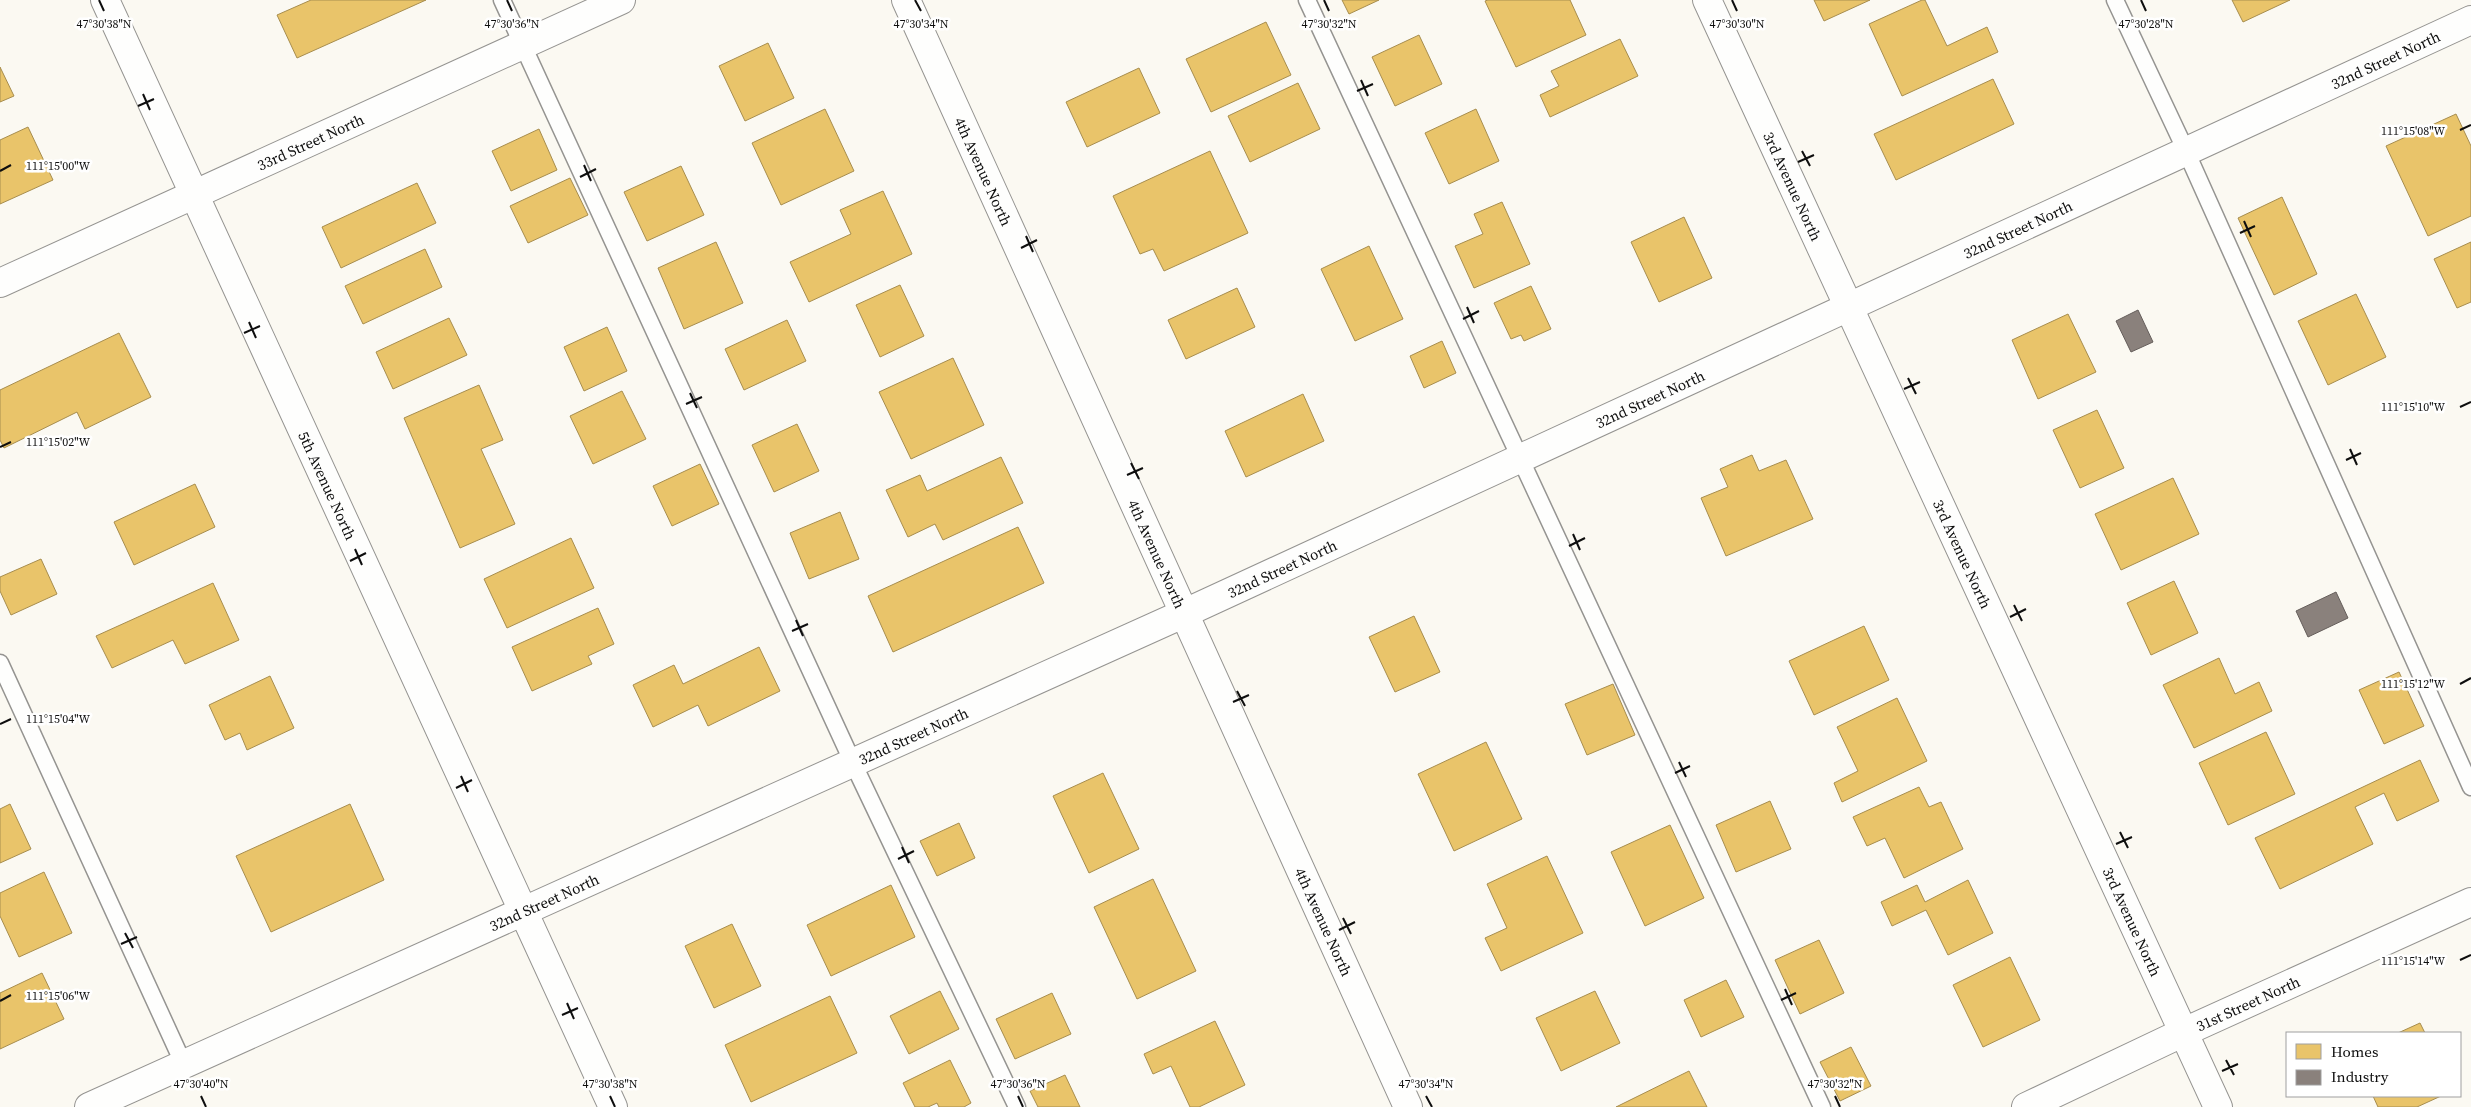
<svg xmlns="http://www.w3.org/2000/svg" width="2471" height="1107" viewBox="0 0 2471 1107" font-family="'Source Serif 4',serif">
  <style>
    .homes { fill: #e9c46a; stroke: #a78d4e }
    .industry { fill: #8a817c; stroke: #655e5b }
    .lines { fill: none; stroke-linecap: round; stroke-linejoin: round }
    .lane-casing { stroke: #959491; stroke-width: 19 }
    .street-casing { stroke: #959491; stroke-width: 30 }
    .lane { stroke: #fefefd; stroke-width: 16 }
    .street { stroke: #fefefd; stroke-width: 28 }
    .ticks { fill: none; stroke: #0e0e0e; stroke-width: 2 }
    .labels { text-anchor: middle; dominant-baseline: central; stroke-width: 5; stroke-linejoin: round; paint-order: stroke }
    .street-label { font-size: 15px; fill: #0e0e0e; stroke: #fff }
    .ticks-label { font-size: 12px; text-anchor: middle; fill: #0e0e0e; stroke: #fff; stroke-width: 5; stroke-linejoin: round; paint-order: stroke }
  </style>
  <rect width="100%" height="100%" fill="#fbf9f2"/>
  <!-- homes -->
  <path class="homes" d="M 311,0 L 426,0 L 297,58 L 277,15 Z
    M 1342,0 L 1379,0 L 1349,14 Z
    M 1488,0 L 1570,0 L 1586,35 L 1516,67 L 1485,1 Z
    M 1814,0 L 1870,0 L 1824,21 Z
    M 1922,0 L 1925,0 L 1947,46 L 1987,27 L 1998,52 L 1902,96 L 1869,24 Z
    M 2232,0 L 2290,0 L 2243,22 Z
    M 1266,22 L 1291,75 L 1211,112 L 1186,59 Z
    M 1419,35 L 1442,84 L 1395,106 L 1372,57 Z
    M 1620,39 L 1638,76 L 1550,117 L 1540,95 L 1559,86 L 1551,71 Z
    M 768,43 L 794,98 L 745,121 L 719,66 Z
    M 0,67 L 14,96 L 0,102 Z
    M 1139,68 L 1160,113 L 1087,147 L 1066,102 Z
    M 1993,79 L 2014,124 L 1896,180 L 1874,134 Z
    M 1298,83 L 1320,129 L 1250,162 L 1228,116 Z
    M 825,109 L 854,171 L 781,205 L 752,143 Z
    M 1476,109 L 1499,161 L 1449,184 L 1425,133 Z
    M 2456,114 L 2471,146 L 2471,216 L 2428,236 L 2386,146 Z
    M 28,127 L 53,180 L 0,204 L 0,140 Z
    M 539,129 L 557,170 L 511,191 L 492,151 Z
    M 1210,151 L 1248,233 L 1164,271 L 1153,249 L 1140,254 L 1113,196 Z
    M 681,166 L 704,215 L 647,241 L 624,192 Z
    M 570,178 L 588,215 L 528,243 L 510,206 Z
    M 417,183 L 436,223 L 341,268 L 322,227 Z
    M 883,191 L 912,254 L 809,302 L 790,262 L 851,234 L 840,210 Z
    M 2282,197 L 2317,274 L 2274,295 L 2238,218 Z
    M 1502,202 L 1530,264 L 1474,288 L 1455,246 L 1483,234 L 1474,214 Z
    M 1684,217 L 1712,278 L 1659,302 L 1631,242 Z
    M 716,242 L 743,303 L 684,329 L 658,268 Z
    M 2471,242 L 2471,302 L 2457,308 L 2434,259 Z
    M 1369,246 L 1403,319 L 1355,341 L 1321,269 Z
    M 425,249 L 442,287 L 363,324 L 345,286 Z
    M 900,285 L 924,336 L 880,357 L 856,305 Z
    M 1531,286 L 1551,329 L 1524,341 L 1521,335 L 1511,339 L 1494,303 Z
    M 1237,288 L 1255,327 L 1186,359 L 1168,320 Z
    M 2356,294 L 2386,357 L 2328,385 L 2298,321 Z
    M 2068,314 L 2096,372 L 2038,399 L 2012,340 Z
    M 449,318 L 467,355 L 393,389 L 376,352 Z
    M 787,320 L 806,361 L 744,390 L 725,349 Z
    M 607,327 L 627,371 L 584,391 L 564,347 Z
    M 119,333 L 151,397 L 85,429 L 77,412 L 4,448 L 0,440 L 0,390 Z
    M 1442,341 L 1456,373 L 1424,388 L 1410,356 Z
    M 953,358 L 984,425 L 911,459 L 879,392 Z
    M 479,385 L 503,440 L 481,449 L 515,524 L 460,548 L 404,418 Z
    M 622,391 L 646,439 L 593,464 L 570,416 Z
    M 1303,394 L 1324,441 L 1246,477 L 1225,431 Z
    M 2097,410 L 2124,468 L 2080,488 L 2053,430 Z
    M 797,424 L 819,471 L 774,492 L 752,445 Z
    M 1752,455 L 1759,471 L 1786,460 L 1813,519 L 1726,556 L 1701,498 L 1728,487 L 1720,469 Z
    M 1001,457 L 1023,503 L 943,540 L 935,524 L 908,537 L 886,490 L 920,475 L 927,491 Z
    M 700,464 L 719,504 L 672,526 L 653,486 Z
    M 2173,478 L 2199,534 L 2121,570 L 2095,514 Z
    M 195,484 L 215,527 L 134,565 L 114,522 Z
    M 840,512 L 859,559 L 809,579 L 790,533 Z
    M 1018,527 L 1044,583 L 893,652 L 868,596 Z
    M 571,538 L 594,588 L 507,628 L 484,579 Z
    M 41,559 L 57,594 L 11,615 L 0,591 L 0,577 Z
    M 2174,581 L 2198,633 L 2151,655 L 2127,603 Z
    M 213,583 L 239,640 L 185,664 L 173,640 L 112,668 L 96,636 Z
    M 598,608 L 614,644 L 588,656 L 592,664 L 532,691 L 512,647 Z
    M 1414,616 L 1440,672 L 1395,692 L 1369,637 Z
    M 1864,626 L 1889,680 L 1814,715 L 1789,661 Z
    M 759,647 L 780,691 L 708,726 L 698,705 L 653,727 L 633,685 L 674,665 L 683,684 Z
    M 2219,658 L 2235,694 L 2259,682 L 2272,711 L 2194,748 L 2163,685 Z
    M 2399,672 L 2424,726 L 2384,744 L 2359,690 Z
    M 270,676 L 294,728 L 247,750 L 240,733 L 225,740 L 209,705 Z
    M 1613,684 L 1635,735 L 1587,755 L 1565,704 Z
    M 1897,698 L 1927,761 L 1842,802 L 1834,783 L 1858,771 L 1837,727 Z
    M 2266,732 L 2295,794 L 2228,825 L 2199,763 Z
    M 1486,742 L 1522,819 L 1454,851 L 1418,774 Z
    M 2420,760 L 2439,801 L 2397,821 L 2384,793 L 2355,807 L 2373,844 L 2280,889 L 2255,838 Z
    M 1103,773 L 1139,849 L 1089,873 L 1053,796 Z
    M 1919,787 L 1929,807 L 1941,802 L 1963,849 L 1904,878 L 1885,838 L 1867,846 L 1853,817 Z
    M 1770,801 L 1791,849 L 1736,872 L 1716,825 Z
    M 10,804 L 31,849 L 0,863 L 0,809 Z
    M 350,804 L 384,880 L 271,932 L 236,856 Z
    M 959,823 L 975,858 L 937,876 L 920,841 Z
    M 1670,825 L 1704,898 L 1645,926 L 1611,852 Z
    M 1547,856 L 1583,933 L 1501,971 L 1485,938 L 1507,928 L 1487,884 Z
    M 44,872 L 72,933 L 19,957 L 0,916 L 0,893 Z
    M 1153,879 L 1196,971 L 1137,999 L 1094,907 Z
    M 1968,880 L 1993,933 L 1948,955 L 1926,910 L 1892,926 L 1881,902 L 1917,885 L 1925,902 Z
    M 891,885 L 915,937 L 831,976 L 807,925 Z
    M 732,924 L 761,986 L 714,1008 L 685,946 Z
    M 1819,940 L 1844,993 L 1800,1014 L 1775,960 Z
    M 2010,957 L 2040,1020 L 1983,1047 L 1953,985 Z
    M 42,973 L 64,1019 L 0,1049 L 0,993 Z
    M 1726,980 L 1744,1017 L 1701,1037 L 1684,1000 Z
    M 940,991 L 959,1029 L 909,1054 L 890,1016 Z
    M 1595,991 L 1620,1043 L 1561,1071 L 1536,1018 Z
    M 1052,993 L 1071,1034 L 1015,1059 L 996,1019 Z
    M 830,996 L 857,1053 L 751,1102 L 725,1045 Z
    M 1215,1021 L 1245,1085 L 1199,1107 L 1190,1107 L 1171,1066 L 1153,1074 L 1144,1054 Z
    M 2420,1023 L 2425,1033 L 2398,1033 Z
    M 1851,1047 L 1871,1086 L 1840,1101 L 1820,1062 Z
    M 950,1060 L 971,1103 L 964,1107 L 939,1107 L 937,1103 L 928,1107 L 915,1107 L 903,1083 Z
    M 1689,1071 L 1707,1107 L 1616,1107 Z
    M 1065,1075 L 1080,1107 L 1038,1107 L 1030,1091 Z
    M 2373,1096 L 2441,1096 L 2417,1107 L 2378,1107 Z"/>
  <!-- industry -->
  <path class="industry" d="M 2138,310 L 2153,342 L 2131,352 L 2116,321 Z
    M 2336,592 L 2348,618 L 2308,637 L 2296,611 Z"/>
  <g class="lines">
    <!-- lane casing -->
    <g class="lane-casing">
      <path id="lane" d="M 502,0 L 853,763 L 1017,1107
        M 1307,0 L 1822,1107
        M 2115,0 L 2186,151 L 2471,787
        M 0,663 L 184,1065"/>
    </g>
    <!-- street casing -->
    <g class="street-casing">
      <g id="street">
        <path id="s1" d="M 105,0 L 613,1107"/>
        <path id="s2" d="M 906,0 L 1408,1107"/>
        <path id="s3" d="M 1707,0 L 2218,1107"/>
        <path id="s4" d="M 0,283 L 621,0"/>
        <path id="s5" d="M 89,1107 L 1185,613 L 2471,20"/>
        <path id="s6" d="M 2026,1107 L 2184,1032 L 2471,902"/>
      </g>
    </g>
    <!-- lane -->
    <use href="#lane" class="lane"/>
    <!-- street -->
    <use href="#street" class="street"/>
  </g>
  <!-- ticks -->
  <path class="ticks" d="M 99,0 L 104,11M 507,0 L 512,11M 915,0 L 921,11M 1324,0 L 1329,11M 1732,0 L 1737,11M 2141,0 L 2146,11M 1361,80 L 1368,96M 1357,91 L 1373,84M 143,94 L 150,110M 138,106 L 154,99M 2460,130 L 2471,125M 1802,151 L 1810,166M 1798,162 L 1814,155M 584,165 L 591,181M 0,171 L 11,165M 580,177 L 596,169M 2244,221 L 2251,237M 2240,233 L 2255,226M 1026,236 L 1033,252M 1021,248 L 1037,240M 1467,307 L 1474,323M 1463,319 L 1479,311M 249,322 L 256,338M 244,333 L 260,326M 1908,378 L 1916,394M 1904,389 L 1920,382M 690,393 L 697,408M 686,404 L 702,397M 2460,407 L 2471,402M 0,447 L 11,442M 2350,449 L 2357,465M 2346,460 L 2361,453M 1131,463 L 1139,479M 1127,475 L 1143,468M 1573,534 L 1580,550M 1569,546 L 1585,538M 355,549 L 362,565M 350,561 L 366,553M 2014,605 L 2022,621M 2010,617 L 2026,609M 796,620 L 803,636M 792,631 L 808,624M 2460,684 L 2471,678M 1237,691 L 1245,706M 1233,702 L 1249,695M 0,724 L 11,719M 1679,762 L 1686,777M 1675,773 L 1690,766M 461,776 L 468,792M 456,788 L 472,780M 2120,832 L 2128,848M 2116,844 L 2132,837M 902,847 L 909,863M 898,859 L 914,851M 1343,918 L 1351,934M 1339,930 L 1355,922M 125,933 L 133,948M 121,944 L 137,937M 2460,960 L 2471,955M 1785,989 L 1792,1005M 1781,1000 L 1796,993M 0,1001 L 11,995M 567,1003 L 574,1019M 562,1015 L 578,1008M 2226,1060 L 2234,1075M 2222,1071 L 2238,1064M 201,1096 L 206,1107M 610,1096 L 615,1107M 1018,1096 L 1023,1107M 1426,1096 L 1432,1107M 1835,1096 L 1840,1107"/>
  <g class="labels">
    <!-- street labels -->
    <g class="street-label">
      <text stroke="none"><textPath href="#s5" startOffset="2524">32nd Street North</textPath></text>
      <text stroke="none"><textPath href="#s4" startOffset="341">33rd Street North</textPath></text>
      <text stroke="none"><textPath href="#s2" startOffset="188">4th Avenue North</textPath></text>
      <text stroke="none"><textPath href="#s3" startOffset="205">3rd Avenue North</textPath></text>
      <text stroke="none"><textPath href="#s5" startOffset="2119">32nd Street North</textPath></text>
      <text stroke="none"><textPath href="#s5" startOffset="1714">32nd Street North</textPath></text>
      <text stroke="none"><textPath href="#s1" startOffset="534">5th Avenue North</textPath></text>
      <text stroke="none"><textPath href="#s2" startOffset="608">4th Avenue North</textPath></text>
      <text stroke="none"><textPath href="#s3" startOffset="610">3rd Avenue North</textPath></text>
      <text stroke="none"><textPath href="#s5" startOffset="1309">32nd Street North</textPath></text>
      <text stroke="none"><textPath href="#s5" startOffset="904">32nd Street North</textPath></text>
      <text stroke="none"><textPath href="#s5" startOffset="499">32nd Street North</textPath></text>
      <text stroke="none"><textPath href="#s3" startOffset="1015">3rd Avenue North</textPath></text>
      <text stroke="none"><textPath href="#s2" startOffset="1012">4th Avenue North</textPath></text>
      <text stroke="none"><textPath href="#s6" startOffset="245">31st Street North</textPath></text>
    </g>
  </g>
  <g class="ticks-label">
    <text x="1329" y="28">47°30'32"N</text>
    <text x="2146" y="28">47°30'28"N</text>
    <text x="104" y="28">47°30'38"N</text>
    <text x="512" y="28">47°30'36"N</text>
    <text x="921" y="28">47°30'34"N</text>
    <text x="1737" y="28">47°30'30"N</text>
    <text x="2413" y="135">111°15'08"W</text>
    <text x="58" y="170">111°15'00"W</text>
    <text x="2413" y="411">111°15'10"W</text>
    <text x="58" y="446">111°15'02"W</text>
    <text x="2413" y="688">111°15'12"W</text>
    <text x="58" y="723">111°15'04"W</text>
    <text x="2413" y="965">111°15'14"W</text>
    <text x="58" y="1000">111°15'06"W</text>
    <text x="201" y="1088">47°30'40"N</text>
    <text x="610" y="1088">47°30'38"N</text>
    <text x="1018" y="1088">47°30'36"N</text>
    <text x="1426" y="1088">47°30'34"N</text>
    <text x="1835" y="1088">47°30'32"N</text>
  </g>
  <!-- legend -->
  <rect x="2286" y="1032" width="175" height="65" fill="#ffffff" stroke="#9f9f9f"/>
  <rect x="2296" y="1044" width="25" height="15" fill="#e9c46a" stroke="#9f9f9f"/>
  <text x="2331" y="1057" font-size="15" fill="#0e0e0e">Homes</text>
  <rect x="2296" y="1070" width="25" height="15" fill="#8a817c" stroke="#9f9f9f"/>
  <text x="2331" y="1082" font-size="15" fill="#0e0e0e">Industry</text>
</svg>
